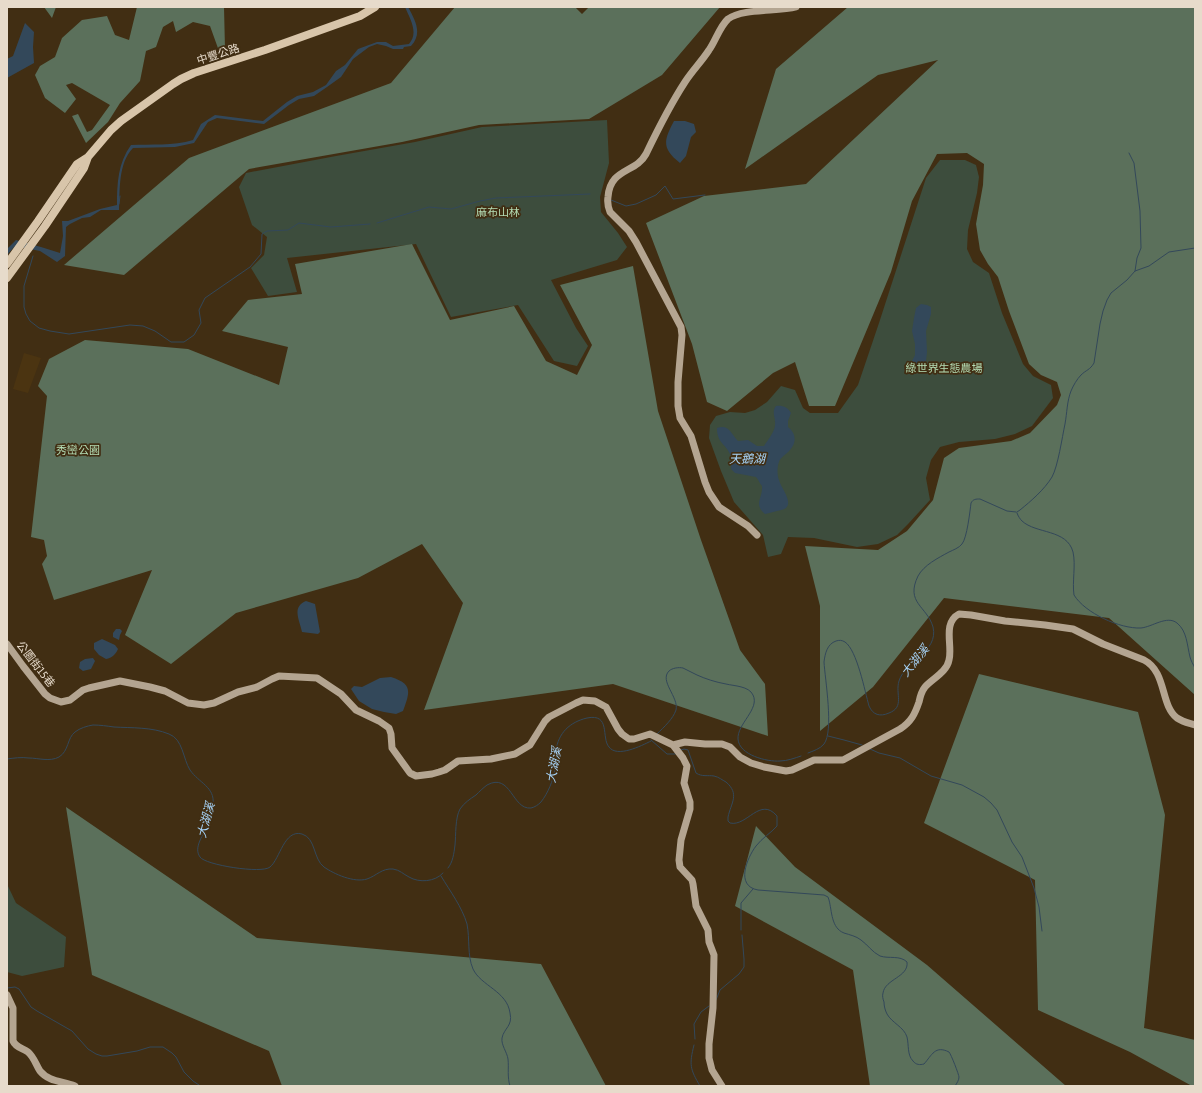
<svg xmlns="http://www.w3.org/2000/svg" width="1202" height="1093" viewBox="0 0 1202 1093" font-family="'Asap Condensed','Noto Sans TC',sans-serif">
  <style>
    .built { fill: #4b3411 }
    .green { fill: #3d4d3d }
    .forest { fill: #5b705b }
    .water { fill: #33485a }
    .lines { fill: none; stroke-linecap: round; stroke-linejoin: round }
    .stream { stroke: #33485a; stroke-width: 1 }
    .secondary { stroke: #b4a591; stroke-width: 7 }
    .primary { stroke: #d8c5aa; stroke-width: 8 }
    .labels { text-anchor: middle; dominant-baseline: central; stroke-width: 3.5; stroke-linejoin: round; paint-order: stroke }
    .street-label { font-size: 11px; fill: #e7dbcb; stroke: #412e13 }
    .park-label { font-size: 11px; fill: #b5deb6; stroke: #412e13 }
    .water-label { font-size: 12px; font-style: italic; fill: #a7d4f9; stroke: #412e13 }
  </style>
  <rect width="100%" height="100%" fill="#412e13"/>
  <!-- built -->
  <path class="built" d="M 24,353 L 41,358 L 28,393 L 13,389 Z"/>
  <!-- green -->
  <path class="green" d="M 607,120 L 609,163 L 600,197 L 601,212 L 618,233 L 627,247 L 617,260 L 551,280 L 576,328 L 588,346 L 577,366 L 554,361 L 518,305 L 451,317 L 416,244 L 287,258 L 297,292 L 268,296 L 251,268 L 264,255 L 267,237 L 252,225 L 239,187 L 246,173 L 336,156 L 415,142 L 482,127 Z
    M 940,160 L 965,160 L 976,165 L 979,177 L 977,193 L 968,230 L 967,249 L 973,262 L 989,273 L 1002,313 L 1023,364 L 1033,376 L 1051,385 L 1053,398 L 1032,426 L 1015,434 L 995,439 L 959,442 L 940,447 L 931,460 L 926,478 L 930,500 L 909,523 L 897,535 L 878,544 L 857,547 L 814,538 L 788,537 L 781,554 L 768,557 L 763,535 L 734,502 L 721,471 L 709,438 L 710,425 L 716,416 L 730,412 L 745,413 L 755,410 L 767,402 L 781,386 L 795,390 L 803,408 L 810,413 L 838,413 L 858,385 L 879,323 L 926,178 Z
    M 7,884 L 16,903 L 66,937 L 64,967 L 22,976 L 7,972 Z"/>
  <!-- forest -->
  <path class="forest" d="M 44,7 L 56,7 L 52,18 Z
    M 137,7 L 224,7 L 225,49 L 219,51 L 210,26 L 193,22 L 176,32 L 173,21 L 163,27 L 156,47 L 146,51 L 140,81 L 120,103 L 108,122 L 86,143 L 72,116 L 78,114 L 87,132 L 92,130 L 110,105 L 72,83 L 66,85 L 76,99 L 65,113 L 45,98 L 35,75 L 40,66 L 55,57 L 62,38 L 82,20 L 107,16 L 115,35 L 129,40 Z
    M 455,7 L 575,7 L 582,14 L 589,7 L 720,7 L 662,75 L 589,119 L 479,125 L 402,142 L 249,169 L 124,275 L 64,265 L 189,158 L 391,83 Z
    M 848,7 L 1195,7 L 1195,695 L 1109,618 L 944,598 L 873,687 L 820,731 L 820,606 L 805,546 L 878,550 L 907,531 L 933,500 L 944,458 L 959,448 L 1011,441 L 1030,433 L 1057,405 L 1061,395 L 1057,382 L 1041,375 L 1029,364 L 1009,311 L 998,277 L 988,264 L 980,250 L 976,224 L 983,185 L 984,164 L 967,153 L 937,154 L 912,201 L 891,272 L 835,406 L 809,406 L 795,362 L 773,373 L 727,411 L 707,402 L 692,344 L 646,223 L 704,196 L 806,184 L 938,60 L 878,75 L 745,169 L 776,69 Z
    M 412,244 L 450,320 L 514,306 L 546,361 L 577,375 L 592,345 L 560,285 L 633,266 L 658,411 L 701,540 L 740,650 L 765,684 L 768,736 L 613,684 L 424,710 L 463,603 L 422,544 L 358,578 L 236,613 L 171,664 L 125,635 L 152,570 L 54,600 L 42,564 L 47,556 L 44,540 L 31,537 L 47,396 L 38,386 L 49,359 L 85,340 L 188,349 L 279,385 L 288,347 L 222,331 L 248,300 L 302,294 L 295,264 Z
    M 979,674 L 1138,712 L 1165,815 L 1144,1028 L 1195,1040 L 1195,1086 L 1192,1086 L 1130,1052 L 1038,1010 L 1035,880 L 924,823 Z
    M 66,807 L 257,938 L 541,964 L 606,1086 L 282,1086 L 269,1051 L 92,975 Z
    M 756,826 L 795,867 L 927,965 L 1066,1086 L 870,1086 L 853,970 L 735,906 Z"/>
  <!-- water -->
  <path class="water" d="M 405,7 L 408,7 C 415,20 423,33 411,46 L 404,47 L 403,49 L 393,49 L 386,46 L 377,44 L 369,47 L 353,59 L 341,77 L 327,87 L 314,96 L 299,99 L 289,105 L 264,124 L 217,118 L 208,122 L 194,143 L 175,147 L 133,148 C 118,163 120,191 119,210 L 101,210 L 90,217 L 82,218 L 70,224 L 66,227 L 65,256 L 57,262 L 40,251 L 15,246 L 7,255 L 7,249 L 16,240 L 41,247 L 60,253 L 63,236 L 62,221 L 68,221 L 100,209 L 117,205 C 117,183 118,163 131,145 C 151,144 173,146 193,140 L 201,124 L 215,115 L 263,121 L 287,102 L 297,96 L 313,92 L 326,85 L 336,71 L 345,65 L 358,49 L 377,42 L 386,42 L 393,46 L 409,44 C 419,33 410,19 405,7 Z
    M 25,23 L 34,32 L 33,47 L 34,63 L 7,78 L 7,59 L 13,56 Z
    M 674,121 L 685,121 L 694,124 L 696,132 L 691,137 L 686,156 L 680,163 C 661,148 664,140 674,121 Z
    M 921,304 L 927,305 L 931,307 L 931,314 L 926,331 L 927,352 L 926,361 L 922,371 L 911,369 L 912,361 L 915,355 L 915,344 L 912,331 L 914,318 L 916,308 Z
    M 776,406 C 782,405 788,407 791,413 L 788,421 L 788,427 C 798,435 796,445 787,453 C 784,456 780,458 779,462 C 777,466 777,476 779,480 C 781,488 793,501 786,508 C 783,510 780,510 777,511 C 773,512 770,513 765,514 C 753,504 763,498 762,486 C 759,483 759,480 756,477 L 735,473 L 731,469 C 731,464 732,458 730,454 C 725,443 717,443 717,428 C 729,424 731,434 738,441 L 748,440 L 757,446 L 764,446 C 768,440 775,431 775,425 C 776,418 771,412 776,406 Z
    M 306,601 L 315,604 L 320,632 L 318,634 L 302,632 C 300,621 291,607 306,601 Z
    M 116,629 L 120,629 L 122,631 L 120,635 L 119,640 L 113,637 L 113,633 Z
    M 102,639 L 115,645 L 118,649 C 116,654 112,658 106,659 L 99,655 L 94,649 L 94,643 Z
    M 93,658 L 95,661 L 91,669 L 83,671 L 79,668 L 80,662 L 85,659 Z
    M 391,677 C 413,684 410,692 403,711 L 396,714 L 384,712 L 372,709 L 359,701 L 351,689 L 354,686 L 362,687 L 380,678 Z"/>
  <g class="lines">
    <!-- stream -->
    <path class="stream" d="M 1129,153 L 1134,163 L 1140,211 L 1141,248 L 1137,258 L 1135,271
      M 611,200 L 626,206 L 636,204 L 656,195 L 665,186 L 673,199 L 705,195
      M 119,204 L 120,196
      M 377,223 L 429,207 L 451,209 L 480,201 L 496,198 L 590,194
      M 33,256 L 24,286 L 24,307 L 26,314 L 30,321 L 39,328 L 50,331 L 69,334 L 130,325 L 143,326 L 155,331 L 171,342 L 184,342 L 194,335 L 201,323 L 199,310 L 205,298 L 250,267 L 261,254 L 262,234 L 267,231 L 288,230 L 299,223 L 331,227 L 370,224
      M 1017,512 L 1020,510 C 1031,501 1044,490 1052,477 C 1058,466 1062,438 1065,424 C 1067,413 1067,401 1071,391 C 1073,386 1077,379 1081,375 C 1086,370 1090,370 1094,363 L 1100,324 L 1103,311 L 1107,300 L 1111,293 L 1127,280 L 1135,271 L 1149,266 L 1169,252 L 1195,248
      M 1017,513 C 1018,516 1020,519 1022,521 C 1036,534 1067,529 1073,552 C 1076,565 1072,582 1074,595 C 1085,613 1120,629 1141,628 C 1152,627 1167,615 1177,623 C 1187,631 1187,645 1190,657 C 1191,661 1193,664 1195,668
      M 657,734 C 664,727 673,719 676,710 C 679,697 659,681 669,671 C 672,668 679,667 683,668 C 688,670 692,673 697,675 C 706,679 715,682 726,684 C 734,686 749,686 753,695 C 760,709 737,724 738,739 C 739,755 767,762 780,761 C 787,761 795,758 801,756
      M 828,736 L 844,740 L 862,745
      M 651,740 L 667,754 L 675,754
      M 870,749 L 879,753 L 900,758 L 931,776 L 962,785 L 984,797 L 991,803 L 997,810 L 1012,842 L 1022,857 L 1034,888 L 1039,907 L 1042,931
      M 681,750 L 684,749 L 688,750 L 696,773 C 702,777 708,775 714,776 C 719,777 722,780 726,782 C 740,794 731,803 728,817 L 728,821 L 730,823 C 747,827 760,796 777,816 L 777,826 C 771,833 762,838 756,846 C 747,858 735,886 758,890 L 824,895 L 828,897 L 829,900 C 832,911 831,928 844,933 C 850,935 856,936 861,940 C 868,945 872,952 880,956 C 889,959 900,955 907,962 C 909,977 885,979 883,993 C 882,996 883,999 884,1002 C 884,1006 885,1010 887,1014 C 892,1023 904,1027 907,1037 C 909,1045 907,1055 913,1061 C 916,1065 920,1065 924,1064 C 932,1055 935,1045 949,1052 C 951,1054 959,1075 959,1077 C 959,1080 957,1083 955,1086
      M 808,753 C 813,751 820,749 824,744 C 834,731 825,679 824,662 C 825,654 827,644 836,641 C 839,640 842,640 845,642 C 857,650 865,692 869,706 C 873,715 880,717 889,713 C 905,707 895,694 899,681 C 905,661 939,652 933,627 C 927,606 905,603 918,576 C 924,565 938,558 949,552 C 953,550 959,548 962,544 C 967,538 970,511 971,503 C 973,499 976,499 980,499 L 1007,511 L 1016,512
      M 7,759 C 14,758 21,757 29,758 C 38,758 50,762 59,757 C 69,751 67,738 75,732 C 80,728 87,726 93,725 C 100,725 107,726 114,727 C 132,728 152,727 169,734 C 183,739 183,759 190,770 C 199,783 215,787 213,804 C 212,811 210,819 207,825 C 204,835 193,847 200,857 C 205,865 262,874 270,867 C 280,859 284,829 302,834 C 316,838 313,859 324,867 C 334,874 354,883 367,879 C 376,876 382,868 393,869 C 400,870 403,874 409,877 C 419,883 435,882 443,873
      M 448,868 C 453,862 454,853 455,845 C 456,835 455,818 460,809 C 464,803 470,799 476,795 C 479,792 483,788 487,785 C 511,772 512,810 531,808 C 535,807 538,805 541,802 C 548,793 553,781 555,769 C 556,763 555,757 556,751 C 558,733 570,722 587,718 C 611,713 601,738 609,747 C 617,758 641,746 651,741
      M 441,876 C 450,891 462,907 467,924 C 470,939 467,955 473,969 C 481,986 507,991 510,1013 C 513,1026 504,1028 502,1038 C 501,1045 507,1052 508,1059 C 509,1068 507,1077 510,1086
      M 741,930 L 741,903 L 753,889
      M 7,988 L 15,987 L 19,989 L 31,1007 L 37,1011 L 72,1031 L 88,1049 L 96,1054 L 102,1056 L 107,1056 L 137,1051 L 150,1047 L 163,1047 L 172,1053 L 176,1057 L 184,1072 L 193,1081 L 199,1085
      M 716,1000 L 720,990 L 739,974 L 744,967 L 744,959 L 742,935
      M 695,1039 L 694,1024 L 701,1012 L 709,1006
      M 694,1045 C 689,1065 690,1069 700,1086"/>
    <!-- secondary -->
    <path class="secondary" d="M 757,535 L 748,526 L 719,507 L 709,492 L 705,482 L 691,436 L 680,418 L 678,406 L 678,382 L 682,335 L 681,327 L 636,242 L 629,231 L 610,212 C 608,207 607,203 608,197 C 610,168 636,173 646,154 C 658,129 670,105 685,82 C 692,71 702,61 709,50 C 715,42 720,26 728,19 C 743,8 778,12 796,7
      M 7,644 L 23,666 L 45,694 L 50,698 L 61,702 L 70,700 L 83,690 L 89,688 L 120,681 L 150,687 L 165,691 L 188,703 L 204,705 L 214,703 L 238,692 L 257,687 L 272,679 L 279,676 L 317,678 L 341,694 L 356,710 L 379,721 L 389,728 L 391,734 L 392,748 L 410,773 L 416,776 L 432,774 L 439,772 L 445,770 L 458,761 L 491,759 L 515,754 L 530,745 L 545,721 L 549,717 L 576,703 L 583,700 L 595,701 L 606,707 L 618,729 L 622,734 L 629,739 L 634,739 L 650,734 L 673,745 L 685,742 L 705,744 L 722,744 L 730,747 L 740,757 L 751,763 L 764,767 L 786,771 L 792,770 L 814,760 L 843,760 L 900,729 C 911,722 915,714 919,702 C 920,697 921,692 925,687 C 932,679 947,672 949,660 C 953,646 942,623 959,614 L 971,615 L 1005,621 L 1045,625 L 1073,629 L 1103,644 L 1144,660 C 1167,672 1160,705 1177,718 C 1183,722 1189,723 1195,725
      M 673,745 L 683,758 L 687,766 L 684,783 L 690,802 L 690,809 L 681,840 L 679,860 L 680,867 L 692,880 L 693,884 L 696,906 L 708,930 L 709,942 L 714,955 L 713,1008 L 709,1044 L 709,1058 L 712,1070 L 722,1086
      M 7,995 L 13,1008 L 13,1041 C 16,1048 23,1048 28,1052 C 34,1057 36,1065 40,1071 C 49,1082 62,1081 75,1086"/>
    <!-- primary -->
    <path class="primary" d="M 7,264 L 38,221 L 77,164 L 88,157 L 111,130 L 121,121 L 173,84 L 181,79 L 194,73 L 265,50 L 360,16 L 375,7
      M 7,278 L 45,226 L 84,168 L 88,157"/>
  </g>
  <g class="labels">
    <!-- street labels -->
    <g class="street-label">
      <text transform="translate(218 54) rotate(-18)">中豐公路</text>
      <text transform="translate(36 664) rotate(52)">公園街15巷</text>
    </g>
    <!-- park labels -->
    <g class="park-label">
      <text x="498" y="212">麻布山林</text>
      <text x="944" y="368">綠世界生態農場</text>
      <text x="78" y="450">秀巒公園</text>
    </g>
    <!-- water labels -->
    <g class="water-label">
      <text x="747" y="459">天鵝湖</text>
      <text transform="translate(915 661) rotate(-51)">大湖溪</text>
      <text transform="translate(554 765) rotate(-80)">大湖溪</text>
      <text transform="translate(206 820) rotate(-75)">大湖溪</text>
    </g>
  </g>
  <!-- border -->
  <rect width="1202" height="1093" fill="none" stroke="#e7dbcb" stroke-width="16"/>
</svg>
